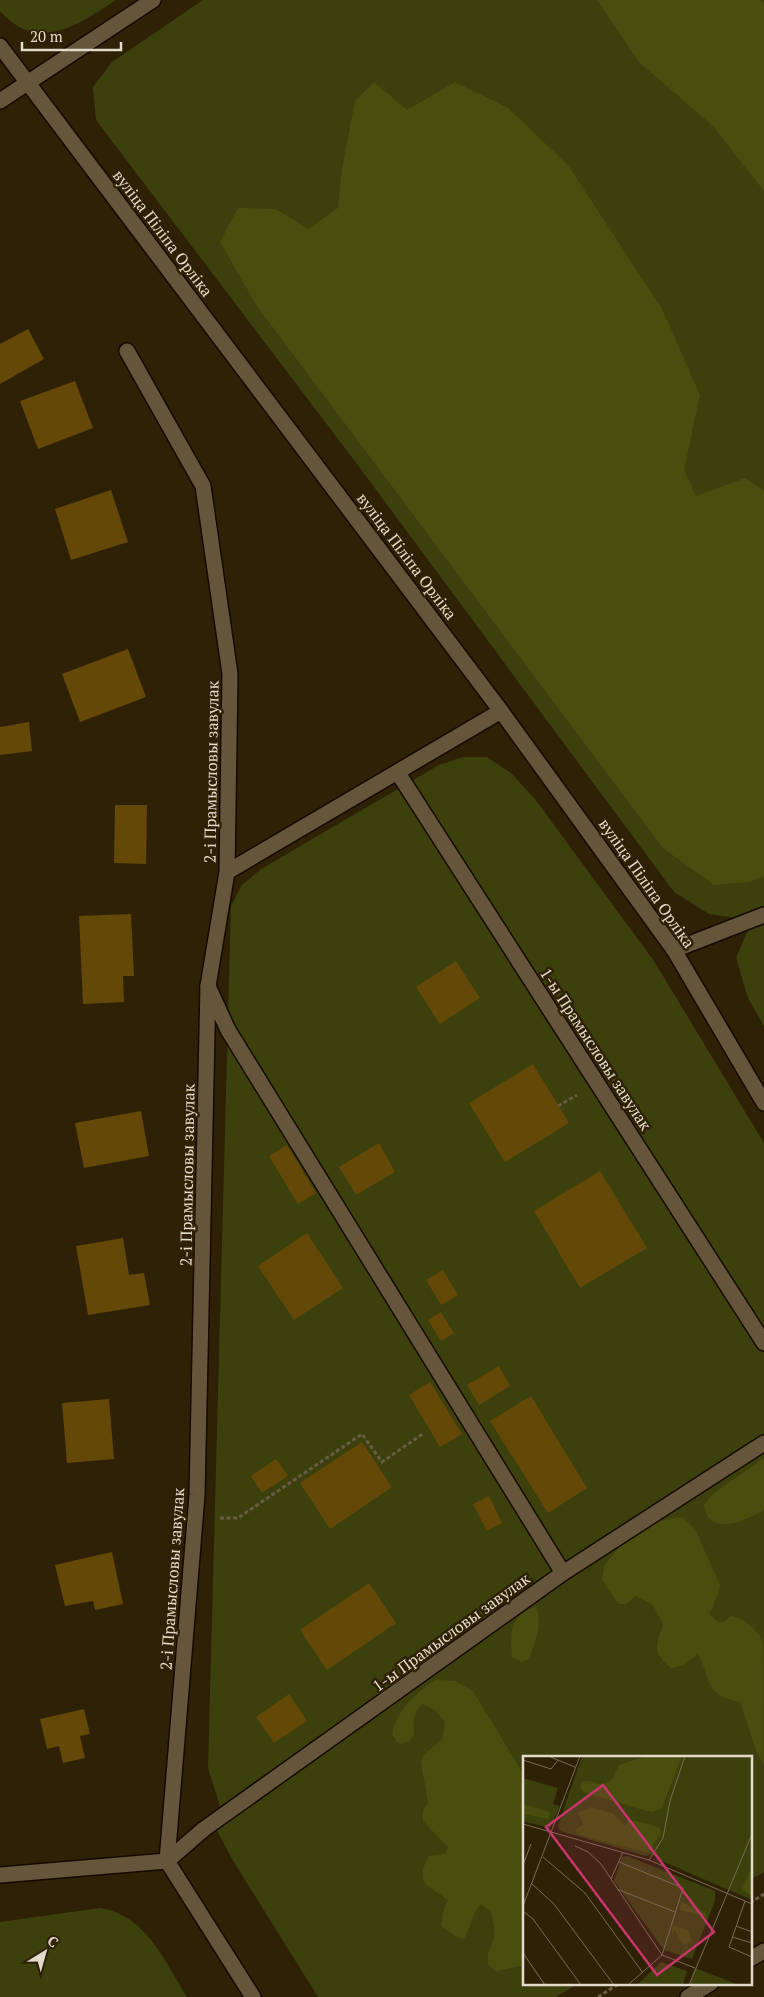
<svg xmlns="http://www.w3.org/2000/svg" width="764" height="1997" viewBox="0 0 764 1997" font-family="'PT Serif',serif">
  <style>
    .green { fill: #3c400d }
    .forest { fill: #494e0f }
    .building { fill: #644808 }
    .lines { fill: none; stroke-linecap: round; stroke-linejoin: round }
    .lane-casing { stroke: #160a00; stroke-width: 18 }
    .street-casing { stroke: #160a00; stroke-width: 18 }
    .secondary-casing { stroke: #160a00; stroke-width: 18 }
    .path { stroke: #685c45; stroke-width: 3; stroke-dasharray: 4 2.5; stroke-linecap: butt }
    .lane { stroke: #65563b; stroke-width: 15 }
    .street { stroke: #65563b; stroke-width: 15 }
    .secondary { stroke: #65563b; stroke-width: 15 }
    .labels { text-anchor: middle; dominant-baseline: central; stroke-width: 5; stroke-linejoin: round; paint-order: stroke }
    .street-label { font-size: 16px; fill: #e3dacb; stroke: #2e2106 }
    .inset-road { fill: none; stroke: #766b55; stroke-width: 1 }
    .view { fill: #c7356c; fill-opacity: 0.15; stroke: #c7356c; stroke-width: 2.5 }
    .inset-edge { fill: none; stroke: #e3dacb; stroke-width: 2.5 }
  </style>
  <rect width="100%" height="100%" fill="#2e2106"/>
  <!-- green -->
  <path class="green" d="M 0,0 L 116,0 C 80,24 37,54 0,11 Z
    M 203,0 L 764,0 L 764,1026 L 748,998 L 736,958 L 752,920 L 709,914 L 674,892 L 354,460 L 96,120 L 93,87 L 112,62 Z
    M 463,757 L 487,757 L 511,773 L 535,799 L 654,961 L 764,1143 L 764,1872 L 750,1880 L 750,1757 L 524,1757 L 524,1983 L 579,1983 L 556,1997 L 318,1997 L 232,1859 L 215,1827 L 223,1816 L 208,1768 L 231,906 L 242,885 L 261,869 L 439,765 Z
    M 100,1908 C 146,1915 164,1960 187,1997 L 0,1997 L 0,1922 Z"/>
  <!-- forest -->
  <path class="forest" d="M 597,0 L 760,0 L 764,4 L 764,191 L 713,126 L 639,62 Z
    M 374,82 L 407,110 L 455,82 L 508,108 L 568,165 L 662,309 L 700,395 L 684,470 L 696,496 L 745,478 L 764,491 L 764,876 L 750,882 L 714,885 L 663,848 L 257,306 L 220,242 L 238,208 L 276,209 L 308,229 L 338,208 L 342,169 L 355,101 Z
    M 764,1458 L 764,1510 C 750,1518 722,1533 708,1517 C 706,1514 705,1508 704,1505 L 714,1493 Z
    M 682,1517 L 695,1529 L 720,1585 C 719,1596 713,1603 710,1614 L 715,1620 L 722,1623 L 731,1616 C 745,1619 756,1629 763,1641 C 764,1650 764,1747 764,1765 C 751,1744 749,1724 740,1702 C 733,1700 722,1698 717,1693 C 706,1684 706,1665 697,1654 L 684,1665 L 671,1668 C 652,1651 655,1648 663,1625 L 653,1605 L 636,1596 L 626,1604 L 618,1604 L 602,1580 L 604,1566 L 620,1546 L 655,1522 Z
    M 536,1607 C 543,1624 535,1642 529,1659 L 521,1662 L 512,1657 C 510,1633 510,1615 536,1607 Z
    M 435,1680 L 455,1681 L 473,1691 L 524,1775 L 524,1963 L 521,1966 L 496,1971 L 488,1964 C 487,1951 489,1951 493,1941 C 496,1933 493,1921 491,1912 L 481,1904 C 472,1913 471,1928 464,1939 L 455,1936 L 441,1926 L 443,1911 L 448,1900 C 429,1885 413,1885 429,1856 L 445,1854 L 448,1847 L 423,1821 L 423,1811 L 428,1803 L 421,1761 L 424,1754 L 442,1740 L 445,1722 L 435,1710 L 423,1704 C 413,1713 413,1721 414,1734 L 409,1741 L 401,1744 L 397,1742 L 392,1734 C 398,1708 414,1695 435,1680 Z"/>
  <!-- building -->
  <path class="building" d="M 28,329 L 44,359 L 0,384 L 0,344 Z
    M 75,381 L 93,428 L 38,449 L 20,401 Z
    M 111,490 L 128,542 L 71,560 L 55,509 Z
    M 128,649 L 146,697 L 80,722 L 62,674 Z
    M 29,722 L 32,751 L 0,755 L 0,727 Z
    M 115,805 L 147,805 L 146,864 L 114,863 Z
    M 131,914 L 134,976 L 123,976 L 124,1002 L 83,1004 L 79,916 Z
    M 456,961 L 480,998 L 440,1024 L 416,987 Z
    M 533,1064 L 569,1123 L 505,1162 L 469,1103 Z
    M 141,1111 L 149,1156 L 84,1168 L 75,1123 Z
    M 379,1143 L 395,1172 L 356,1195 L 339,1167 Z
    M 287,1145 L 316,1193 L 298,1204 L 269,1156 Z
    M 600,1171 L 647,1248 L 580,1288 L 534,1211 Z
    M 307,1233 L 343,1288 L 294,1320 L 258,1266 Z
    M 123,1238 L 129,1275 L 144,1273 L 150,1305 L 88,1315 L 76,1246 Z
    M 443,1270 L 458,1295 L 441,1305 L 426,1280 Z
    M 441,1312 L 454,1333 L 441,1341 L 428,1320 Z
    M 499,1366 L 510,1386 L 479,1405 L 467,1385 Z
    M 430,1382 L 462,1434 L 440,1447 L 409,1395 Z
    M 531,1396 L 587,1488 L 548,1513 L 490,1421 Z
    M 109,1399 L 114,1459 L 67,1463 L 62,1403 Z
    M 362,1442 L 392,1487 L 330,1529 L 300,1483 Z
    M 276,1459 L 288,1476 L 262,1493 L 251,1476 Z
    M 489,1496 L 502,1523 L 487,1531 L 473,1504 Z
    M 112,1552 L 123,1604 L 95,1610 L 93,1601 L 65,1606 L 55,1565 Z
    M 369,1583 L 396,1623 L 327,1670 L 300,1630 Z
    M 289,1694 L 307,1721 L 274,1743 L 256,1717 Z
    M 84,1709 L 90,1734 L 80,1736 L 85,1758 L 63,1763 L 59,1746 L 47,1749 L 40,1719 Z"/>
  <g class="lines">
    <!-- lane casing -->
    <g class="lane-casing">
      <path id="lane" d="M 208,986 L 228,1030 L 563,1573"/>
    </g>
    <!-- street casing -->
    <g class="street-casing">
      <path id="street" d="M 0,101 L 153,0
        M 127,351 L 203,486 L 230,674 L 227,872 L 208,986 L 197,1495 L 167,1861 L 253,1997
        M 398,773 L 764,1343
        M 227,872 L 501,711
        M 674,950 L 764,915
        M 0,1875 L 167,1861 L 204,1829 L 563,1573 L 764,1443
        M 750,1959 L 764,1951
        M 688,1997 L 711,1983"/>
    </g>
    <!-- secondary casing -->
    <g class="secondary-casing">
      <path id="secondary" d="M 0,46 L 501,711 L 674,950 L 764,1103"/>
    </g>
    <!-- path -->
    <path class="path" d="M 558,1106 L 577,1095
      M 220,1518 L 238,1518 L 362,1434 L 382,1462 L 424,1433
      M 750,1903 L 764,1894
      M 598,1997 L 620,1983"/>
    <!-- lane -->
    <use href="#lane" class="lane"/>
    <!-- street -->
    <use href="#street" class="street"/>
    <!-- secondary -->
    <use href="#secondary" class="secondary"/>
  </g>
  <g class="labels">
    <!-- street labels -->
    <g class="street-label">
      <text transform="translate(163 233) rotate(53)">вуліца Піліпа Орліка</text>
      <text transform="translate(407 556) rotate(53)">вуліца Піліпа Орліка</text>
      <text transform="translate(211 772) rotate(-89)">2-і Прамысловы завулак</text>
      <text transform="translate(647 883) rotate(55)">вуліца Піліпа Орліка</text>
      <text transform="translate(596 1049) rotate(57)">1-ы Прамысловы завулак</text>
      <text transform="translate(187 1175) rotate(-89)">2-і Прамысловы завулак</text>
      <text transform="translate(172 1579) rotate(-86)">2-і Прамысловы завулак</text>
      <text transform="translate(451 1632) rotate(-36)">1-ы Прамысловы завулак</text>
    </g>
  </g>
  <!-- overview -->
  <g transform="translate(523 1756)">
    <rect width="229" height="229" fill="#2e2106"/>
    <path d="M 59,0 L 229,0 L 229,144 L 134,103 L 130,98 L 123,100 L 37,75 L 35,70 ZM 0,22 L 35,32 L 30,48 L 37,50 L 27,72 L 0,65 ZM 104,100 L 192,135 L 192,145 L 169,203 L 141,194 L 91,125 L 99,101 ZM 138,206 L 164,215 L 160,229 L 114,229 ZM 172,212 L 216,229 L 166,229 Z" fill="#3c400d"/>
    <path d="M 124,0 L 159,0 L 139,52 L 129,56 L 120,54 L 60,36 L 57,31 L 60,26 L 66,25 L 80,29 L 89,24 L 96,9 ZM 0,48 L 27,56 L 26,63 L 0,58 ZM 67,51 L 89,57 L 102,69 L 105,65 L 113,65 L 129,69 L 137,72 L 138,77 L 125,97 L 59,80 L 53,77 L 52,74 L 60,68 L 55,57 ZM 229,111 L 229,141 L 219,133 ZM 159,146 L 180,157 L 183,154 L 183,160 L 156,154 ZM 152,170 L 166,175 L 169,189 L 166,185 L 165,189 L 159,187 L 152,174 L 149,178 L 149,171 Z" fill="#494e0f"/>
    <path class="inset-road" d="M 25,0 L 52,11M 0,4 L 28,13 L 35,4M 0,68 L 126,104 L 229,148M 52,90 L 65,96 L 78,108 L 139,199 L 172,212M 20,101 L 62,137 L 120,217M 126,104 L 140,82 L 147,45 L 162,0M 96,106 L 160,132 L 139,199 L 105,229M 0,109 L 8,88M 88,123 L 100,96M 9,128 L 31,148 L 91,229M 94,133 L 152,156M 222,145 L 206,191 L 229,201M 0,150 L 57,0M 0,155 L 10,163 L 58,229M 213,170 L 229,176M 209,181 L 229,187M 0,197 L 22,229M 166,229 L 229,78"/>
    <path class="view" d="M 80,29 L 191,176 L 134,219 L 23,71 Z"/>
    <rect width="229" height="229" class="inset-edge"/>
  </g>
  <!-- north arrow -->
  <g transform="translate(45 1952) rotate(37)" stroke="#2e2106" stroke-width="4" paint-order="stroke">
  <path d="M0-4L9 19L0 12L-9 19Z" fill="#e3dacb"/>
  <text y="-8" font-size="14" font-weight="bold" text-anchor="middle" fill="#e3dacb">С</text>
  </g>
  <!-- scale -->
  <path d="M22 42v8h99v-8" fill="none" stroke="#e3dacb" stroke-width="2.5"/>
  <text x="30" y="42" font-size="15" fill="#e3dacb" stroke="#2e2106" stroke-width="4" paint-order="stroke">20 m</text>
</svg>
